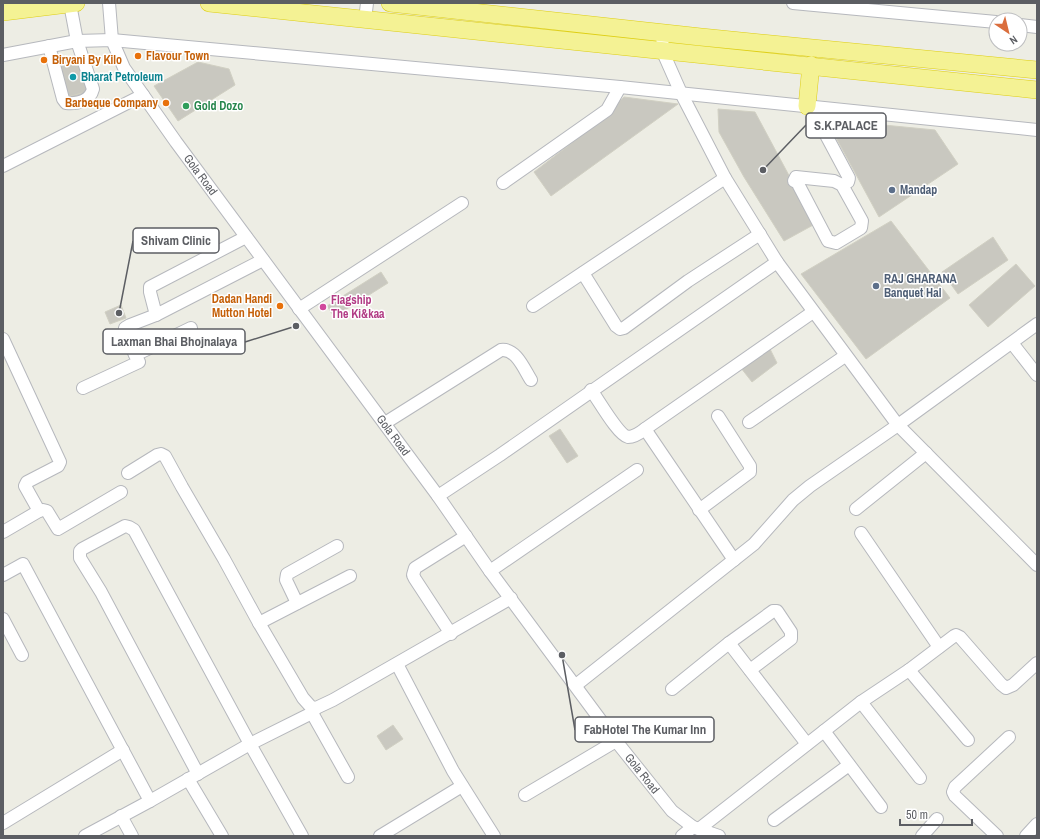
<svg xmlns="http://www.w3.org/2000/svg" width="1040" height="839" viewBox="0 0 1040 839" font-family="'Archivo Narrow',sans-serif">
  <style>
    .building { fill: #c9c8c0; stroke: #d1d0c3 }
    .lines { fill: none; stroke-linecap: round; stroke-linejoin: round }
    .minor-casing { stroke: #b6b8bd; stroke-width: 14 }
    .highway-casing { stroke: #dece13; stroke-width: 18 }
    .minor { stroke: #fff; stroke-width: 12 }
    .highway { stroke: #f4f294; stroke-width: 17 }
    .food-dot { fill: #e8710a; stroke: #fff; stroke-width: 1.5 }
    .culture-dot { fill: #0f9aa8; stroke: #fff; stroke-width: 1.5 }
    .leisure-dot { fill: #2e9e5b; stroke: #fff; stroke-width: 1.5 }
    .service-dot { fill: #5c6f8a; stroke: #fff; stroke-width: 1.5 }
    .hotel-dot { fill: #d1479c; stroke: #fff; stroke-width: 1.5 }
    .labels { text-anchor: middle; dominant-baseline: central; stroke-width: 3; stroke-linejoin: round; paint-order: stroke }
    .food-label { font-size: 12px; font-weight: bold; fill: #c56008; stroke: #fff; text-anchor: start }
    .culture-label { font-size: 12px; font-weight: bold; fill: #0d838f; stroke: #fff; text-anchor: start }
    .leisure-label { font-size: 12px; font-weight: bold; fill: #27864d; stroke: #fff; text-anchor: start }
    .street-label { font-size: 12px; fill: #5c5e63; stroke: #fff }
    .service-label { font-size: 12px; font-weight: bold; fill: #4e5e75; stroke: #fff; text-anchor: start }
    .hotel-label { font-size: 12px; font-weight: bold; fill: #b23c85; stroke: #fff; text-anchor: start }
    .leader { fill: none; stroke: #5c5e63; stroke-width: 1.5 }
    .callout-dot { fill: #5c5e63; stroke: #fff; stroke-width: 1.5 }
    .callout { fill: #fff; stroke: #5c5e63; stroke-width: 1.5 }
    .callout-label { font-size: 13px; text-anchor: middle; font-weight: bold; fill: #5c5e63 }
  </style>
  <rect width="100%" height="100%" fill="#edede4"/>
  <!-- building -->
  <path class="building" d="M 79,55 L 90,92 L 67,99 L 56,62 Z
    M 78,57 L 88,91 L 68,97 L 57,63 Z
    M 198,62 L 229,69 L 235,85 L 178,121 L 154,86 Z
    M 624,97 L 678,104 L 551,196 L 534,172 L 599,122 Z
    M 718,109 L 755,112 L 815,224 L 784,241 L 744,177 L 719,132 Z
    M 832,120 L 935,130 L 958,164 L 879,217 L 827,121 Z
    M 891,221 L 950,298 L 866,359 L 801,274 Z
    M 993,237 L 1008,260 L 958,294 L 942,272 Z
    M 1016,264 L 1035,286 L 988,327 L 969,305 Z
    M 381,272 L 388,283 L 334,317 L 327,306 Z
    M 121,305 L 126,318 L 110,324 L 105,312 Z
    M 770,349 L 777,363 L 752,382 L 741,368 Z
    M 560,429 L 578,456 L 567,463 L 549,436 Z
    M 393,725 L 403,739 L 386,750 L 377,736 Z"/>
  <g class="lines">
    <!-- minor casing -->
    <g class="minor-casing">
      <g id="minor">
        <path id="s1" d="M 109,3 L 112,40 L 124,68 L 176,142 L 438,496 L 490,571 L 616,741 L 672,811 L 693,827 L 719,836"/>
        <path d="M 793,3 L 996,22"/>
        <path d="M 365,20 L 367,3"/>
        <path d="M 1020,25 L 1037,27"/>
        <path d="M 663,33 L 662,50 L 681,93 L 725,178 L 777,262 L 897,424 L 1037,565"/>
        <path d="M 49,46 L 63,99 L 66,103 C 78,104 90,101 93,89 L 77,41 L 70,4"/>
        <path d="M 3,55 L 77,41 L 112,40 L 620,87 L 1037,130"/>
        <path d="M 811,107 L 849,178 L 848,182 L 842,185"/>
        <path d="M 3,166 L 143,95"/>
        <path d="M 796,177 L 834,181 L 842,185 L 862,221 L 861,228 L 836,243 L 828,241 L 797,182 L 794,181 Z"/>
        <path d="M 503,183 L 607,110 L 620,87"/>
        <path d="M 583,273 L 616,326 L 620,329 L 624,328 L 688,281 L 760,234"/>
        <path d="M 533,306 L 725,178"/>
        <path d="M 299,309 L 462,203"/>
        <path d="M 156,315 L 150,292 L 150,287 L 246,237"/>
        <path d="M 3,339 L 60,462 L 58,466 L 27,482 L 25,486 L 39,511 L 43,510 L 47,511 L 58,529 L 121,492"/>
        <path d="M 1012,343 L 1037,375"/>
        <path d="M 135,355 L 191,328"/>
        <path d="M 83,388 L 139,362 L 124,334 L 125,328 L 130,325 L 156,315 L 263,260"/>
        <path d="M 591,390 C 598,399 618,435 628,437 C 634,437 640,433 645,429 L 813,312"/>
        <path d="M 749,422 L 845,356"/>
        <path d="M 385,423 L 501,350 C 516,348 524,369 531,380"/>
        <path d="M 645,429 L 734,560"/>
        <path d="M 128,473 L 157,455 L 161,454 L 165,456 L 182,487 L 224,559 L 259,623 L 303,698 L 311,707 L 316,708 L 333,700 L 511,598"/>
        <path d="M 438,496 L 500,455 L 777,262"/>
        <path d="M 856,509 L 926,453"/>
        <path d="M 699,510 L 750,472 L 750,466 L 718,416"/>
        <path d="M 3,532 L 39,511"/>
        <path d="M 861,533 L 939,647"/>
        <path d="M 490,571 L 637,470"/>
        <path d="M 3,575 L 23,564 L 150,801 L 250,744 L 312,713 L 316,708"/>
        <path d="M 297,603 L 286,580 L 287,574 L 337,546"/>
        <path d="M 3,619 L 22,655"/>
        <path d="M 259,623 L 350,576"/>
        <path d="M 451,634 L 415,579 L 413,575 L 415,568 L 466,536"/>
        <path d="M 729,643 L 807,744"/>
        <path d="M 397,664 L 453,771 L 494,836"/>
        <path d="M 909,670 L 968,740"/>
        <path d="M 576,685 L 754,544 L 793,500 L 810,486 L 898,425 L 1037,324"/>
        <path d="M 672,689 L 729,643 L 773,611 L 777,611 L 791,632 L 791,639 L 750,670"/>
        <path d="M 861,702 L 920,778"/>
        <path d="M 312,713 L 348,777"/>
        <path d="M 824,731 L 881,807"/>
        <path d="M 198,774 L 101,592 L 80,558 L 80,551 L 82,549 L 125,526 L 129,527 L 134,530 L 250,744 L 302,836"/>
        <path d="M 188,779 L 222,836"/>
        <path d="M 525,795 L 616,741"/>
        <path d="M 121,816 L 132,836"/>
        <path d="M 774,820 L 849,765"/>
        <path d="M 3,823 L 123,750"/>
        <path d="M 699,829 L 861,702 L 909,670 L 954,636 L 956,635 L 960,637 L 1001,684 L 1006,688 L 1013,685 L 1037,663"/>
        <path d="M 85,836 L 150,801"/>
        <path d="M 380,836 L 462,786"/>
        <path d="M 682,836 L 693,827"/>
        <path d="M 922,836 L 937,819"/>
        <path d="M 997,836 L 955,796 L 953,792 L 955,787 L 1009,737"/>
        <path d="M 1026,836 L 1037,824"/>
      </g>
    </g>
    <!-- highway casing -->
    <g class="highway-casing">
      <path id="highway" d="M 209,3 C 485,33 761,60 1037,90
        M 390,3 L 701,37 L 1037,70
        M 3,12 L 76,3
        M 807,106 L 811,65"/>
    </g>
    <!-- minor -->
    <use href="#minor" class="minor"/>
    <!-- highway -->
    <use href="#highway" class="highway"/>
  </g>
  <!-- markers -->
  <g class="food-dot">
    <circle cx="138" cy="56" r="4"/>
    <circle cx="44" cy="60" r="4"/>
    <circle cx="166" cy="103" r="4"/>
    <circle cx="280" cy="306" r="4"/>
  </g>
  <circle class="culture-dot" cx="73" cy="77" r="4"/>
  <circle class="leisure-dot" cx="186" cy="106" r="4"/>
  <g class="service-dot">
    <circle cx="892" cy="190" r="4"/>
    <circle cx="876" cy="286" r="4"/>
  </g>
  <circle class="hotel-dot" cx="323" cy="307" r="4"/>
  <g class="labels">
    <!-- food labels -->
    <g class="food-label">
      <text x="146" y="56">Flavour Town</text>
      <text x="52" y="60">Biryani By Kilo</text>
      <text x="158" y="103" text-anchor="end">Barbeque Company</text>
      <text x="272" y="299" text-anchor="end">Dadan Handi<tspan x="272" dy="14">Mutton Hotel</tspan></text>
    </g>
    <!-- culture labels -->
    <g class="culture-label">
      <text x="81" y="77">Bharat Petroleum</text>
    </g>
    <!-- leisure labels -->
    <g class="leisure-label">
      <text x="194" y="106">Gold Dozo</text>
    </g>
    <!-- street labels -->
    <g class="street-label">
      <text stroke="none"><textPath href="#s1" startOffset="199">Gola Road</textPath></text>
      <text stroke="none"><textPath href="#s1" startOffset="523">Gola Road</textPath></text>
      <text stroke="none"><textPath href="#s1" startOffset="943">Gola Road</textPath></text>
    </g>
    <!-- service labels -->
    <g class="service-label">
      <text x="900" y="190">Mandap</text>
      <text x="884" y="279">RAJ GHARANA<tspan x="884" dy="14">Banquet Hal</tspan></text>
    </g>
    <!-- hotel labels -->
    <g class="hotel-label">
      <text x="331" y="300">Flagship<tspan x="331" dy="14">The Ki&amp;kaa</tspan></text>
    </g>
  </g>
  <!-- callouts -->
  <path class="leader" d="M763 170L806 125M119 313L133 241M296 326L245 342M562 655L575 730"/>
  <g class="callout-dot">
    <circle cx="763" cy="170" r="4"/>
    <circle cx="119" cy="313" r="4"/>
    <circle cx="296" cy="326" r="4"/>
    <circle cx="562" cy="655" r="4"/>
  </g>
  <g class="callout">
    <rect x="806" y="113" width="80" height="25" rx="4"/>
    <rect x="133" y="228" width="86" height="25" rx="4"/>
    <rect x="103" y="329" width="142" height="25" rx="4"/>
    <rect x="575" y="717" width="139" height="25" rx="4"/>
  </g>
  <g class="callout-label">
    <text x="846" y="130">S.K.PALACE</text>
    <text x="176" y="245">Shivam Clinic</text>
    <text x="174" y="346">Laxman Bhai Bhojnalaya</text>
    <text x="645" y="734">FabHotel The Kumar Inn</text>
  </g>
  <!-- border -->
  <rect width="1040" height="839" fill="none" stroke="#5c5e63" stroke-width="8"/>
  <!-- north arrow -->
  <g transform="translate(1008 32) rotate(145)"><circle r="19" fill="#ffffff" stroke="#bebfc1"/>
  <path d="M0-3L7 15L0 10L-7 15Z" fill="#da6e3d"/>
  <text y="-6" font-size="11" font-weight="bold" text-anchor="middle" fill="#5c5e63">N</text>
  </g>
  <!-- scale -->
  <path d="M900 819v6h72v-6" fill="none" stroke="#5c5e63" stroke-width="2"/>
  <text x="906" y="819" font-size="12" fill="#5c5e63" stroke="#ffffff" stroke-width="3" paint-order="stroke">50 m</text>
</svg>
